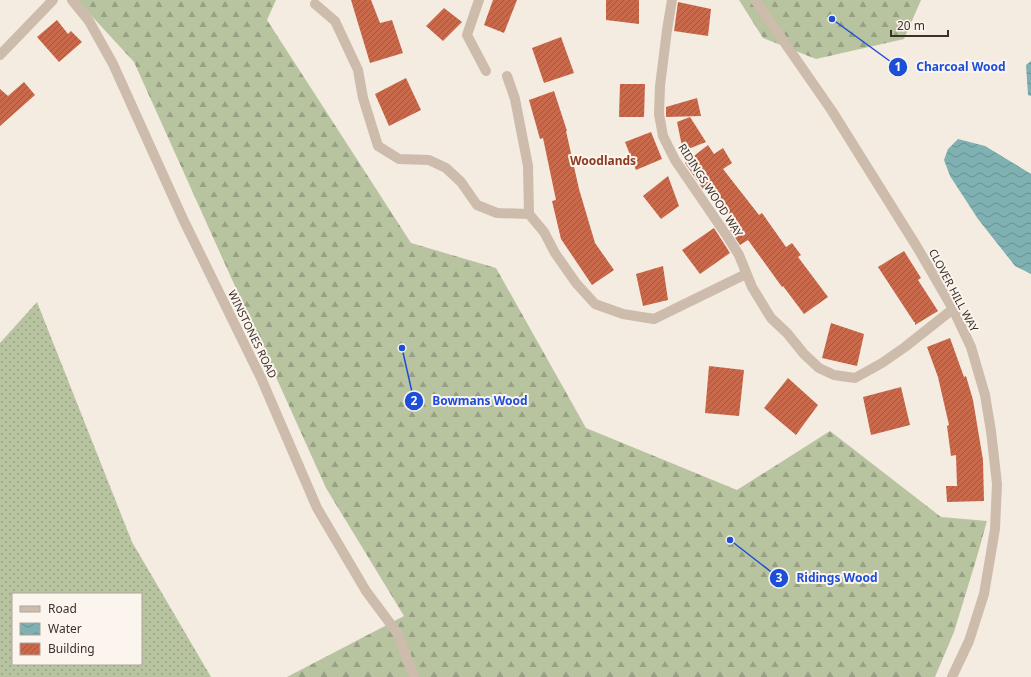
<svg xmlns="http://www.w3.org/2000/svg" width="1031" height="677" viewBox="0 0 1031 677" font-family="'Noto Sans',sans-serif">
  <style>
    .grass { fill: url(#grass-dots); fill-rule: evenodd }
    .forest { fill: url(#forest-firs) }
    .water { fill: url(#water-waves) }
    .building { fill: url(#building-hatch) }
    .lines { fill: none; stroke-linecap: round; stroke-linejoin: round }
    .minor { stroke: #cdbbac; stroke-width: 10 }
    .labels { text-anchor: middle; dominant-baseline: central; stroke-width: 4; stroke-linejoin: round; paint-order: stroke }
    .street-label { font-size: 11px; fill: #3b302b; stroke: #fbf5ee }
    .neighbourhood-label { font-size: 12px; font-weight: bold; fill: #8c3b22; stroke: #fbf5ee }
    .leader { fill: none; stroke: #1d4ed8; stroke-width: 1.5 }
    .callout-dot { fill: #1d4ed8; stroke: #fbf5ee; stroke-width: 1.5 }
    .mark-label { font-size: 12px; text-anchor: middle; font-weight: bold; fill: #fff }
    .callout-label { font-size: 12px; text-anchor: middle; font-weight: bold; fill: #1d4ed8; stroke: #fbf5ee; stroke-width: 4; stroke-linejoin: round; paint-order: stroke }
  </style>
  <defs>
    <pattern id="grass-dots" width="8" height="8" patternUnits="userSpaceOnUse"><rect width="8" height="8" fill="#b8c4a0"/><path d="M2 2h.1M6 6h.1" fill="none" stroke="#97a083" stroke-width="1.8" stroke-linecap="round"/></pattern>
    <pattern id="forest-firs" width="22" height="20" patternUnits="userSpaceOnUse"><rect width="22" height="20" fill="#b8c4a0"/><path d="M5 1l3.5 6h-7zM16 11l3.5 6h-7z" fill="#97a083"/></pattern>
    <pattern id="water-waves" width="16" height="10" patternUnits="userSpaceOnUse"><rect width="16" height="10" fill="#7fb0b2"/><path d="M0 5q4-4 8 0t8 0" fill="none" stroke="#699091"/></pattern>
    <pattern id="building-hatch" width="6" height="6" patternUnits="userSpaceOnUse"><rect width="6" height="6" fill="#c8694b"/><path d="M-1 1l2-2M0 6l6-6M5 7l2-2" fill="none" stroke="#a4573f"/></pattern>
  </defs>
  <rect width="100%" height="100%" fill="#f4ebe1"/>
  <!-- grass -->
  <path class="grass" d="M 37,302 L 132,542 L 211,677 L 0,677 L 0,343 ZM 13,594 L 141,594 L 141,664 L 13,664 Z"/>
  <!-- forest -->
  <path class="forest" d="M 77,0 L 276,0 L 267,20 L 411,243 L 496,268 L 586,428 L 737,490 L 830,431 L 941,517 L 987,521 L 976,560 L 954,632 L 935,677 L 287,677 L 404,616 L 326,488 L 134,62 Z
    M 739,0 L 921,0 L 904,39 L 816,59 L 763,38 Z"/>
  <!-- water -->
  <path class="water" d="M 1031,61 L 1031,96 L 1028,95 L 1026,65 Z
    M 958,139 L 985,146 L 1031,174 L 1031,274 L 1015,266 L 978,219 L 950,176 L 944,160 L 948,149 Z"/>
  <!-- building -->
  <path class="building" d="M 351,0 L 371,0 L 380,23 L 392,20 L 403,53 L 370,63 Z
    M 493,0 L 517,0 L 504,33 L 484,25 Z
    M 606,0 L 639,0 L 639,24 L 606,20 Z
    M 678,2 L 711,9 L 708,36 L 674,31 Z
    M 444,8 L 462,22 L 443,41 L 426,26 Z
    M 57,20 L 68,34 L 71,31 L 82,42 L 59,62 L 37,37 Z
    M 561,37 L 574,73 L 544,83 L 532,48 Z
    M 406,78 L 421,110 L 389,126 L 375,94 Z
    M 24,82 L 35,95 L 0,126 L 0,89 L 8,96 Z
    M 620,84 L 645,84 L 644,117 L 619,117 Z
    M 554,91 L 567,131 L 566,131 L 579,189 L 595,243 L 614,270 L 592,285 L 561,239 L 552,201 L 556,200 L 543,138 L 540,139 L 529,100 Z
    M 697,98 L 701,116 L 666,117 L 666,107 Z
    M 690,117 L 706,142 L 683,151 L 677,122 Z
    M 651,132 L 662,159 L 636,170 L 625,142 Z
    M 708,145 L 714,154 L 723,148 L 732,163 L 723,169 L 759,215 L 762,213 L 786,247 L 792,243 L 801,255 L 798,257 L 828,297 L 804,314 L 783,286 L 782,287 L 748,240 L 740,245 L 724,221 L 730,216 L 708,186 L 703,189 L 685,163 Z
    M 668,176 L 679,206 L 661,219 L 643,196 Z
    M 714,228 L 730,253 L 700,274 L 682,250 Z
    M 904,251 L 921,278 L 918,280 L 938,311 L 915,325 L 915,322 L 914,322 L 878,267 Z
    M 663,266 L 668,300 L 643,306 L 636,274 Z
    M 831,323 L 864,334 L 857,366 L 822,358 Z
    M 950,338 L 964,377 L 966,376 L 973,400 L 983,460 L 984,501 L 947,502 L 946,486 L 957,486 L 956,455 L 951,456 L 947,426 L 949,425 L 938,377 L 927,347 Z
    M 709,366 L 744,370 L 739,416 L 705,413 Z
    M 788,378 L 818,405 L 796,435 L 764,408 Z
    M 901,387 L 910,425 L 871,435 L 863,397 Z"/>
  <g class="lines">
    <!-- minor -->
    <path class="minor" d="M 72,0 L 89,21 L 113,64 L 183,219 L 261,378 L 317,508 L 366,591 L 398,634 L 414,677
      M 479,0 L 467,35 L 486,71
      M 672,0 L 667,30 L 660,86 L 659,114 L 663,136 L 675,160 L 727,236 L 739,255 L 752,287 L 771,318 L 787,333 L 804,354 L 819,368 L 834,375 L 855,378 L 882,363 L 905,347 L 953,309
      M 755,0 L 832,111 L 917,247 L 953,309 L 971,347 L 985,395 L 991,431 L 997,484 L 995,529 L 984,594 L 969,641 L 952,677
      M 315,4 L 335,21 L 358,70 L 363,98 L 378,146 L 399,159 L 429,160 L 446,168 L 461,182 L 477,205 L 497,213 L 529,214 L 544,232 L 555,253 L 576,283 L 595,304 L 623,314 L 654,319 L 746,274
      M 0,55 L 53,0
      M 507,76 L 515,99 L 528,166 L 529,214"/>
  </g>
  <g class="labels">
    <!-- street labels -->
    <g class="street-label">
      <text transform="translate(711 190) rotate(57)">RIDINGS WOOD WAY</text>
      <text transform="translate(954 290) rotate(62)">CLOVER HILL WAY</text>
      <text transform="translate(253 334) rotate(64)">WINSTONES ROAD</text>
    </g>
    <!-- neighbourhood labels -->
    <g class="neighbourhood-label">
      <text x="603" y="160">Woodlands</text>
    </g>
  </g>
  <!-- callouts -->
  <path class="leader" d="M832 19L898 67M402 348L414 401M730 540L779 578"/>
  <g class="callout-dot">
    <circle cx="832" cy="19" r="4"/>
    <circle cx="402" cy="348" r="4"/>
    <circle cx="730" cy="540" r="4"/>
    <circle cx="898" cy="67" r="10"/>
    <circle cx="414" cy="401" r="10"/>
    <circle cx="779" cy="578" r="10"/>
  </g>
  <g class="mark-label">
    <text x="898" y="71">1</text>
    <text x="414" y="405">2</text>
    <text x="779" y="582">3</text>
  </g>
  <g class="callout-label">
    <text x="961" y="71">Charcoal Wood</text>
    <text x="480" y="405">Bowmans Wood</text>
    <text x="837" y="582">Ridings Wood</text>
  </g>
  <!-- legend -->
  <rect x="12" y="593" width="130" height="72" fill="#fbf5ee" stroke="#aea6a0"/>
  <rect x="20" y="606" width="20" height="6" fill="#cdbbac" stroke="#aea6a0"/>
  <text x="48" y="613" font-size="12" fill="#3b302b">Road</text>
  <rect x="20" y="623" width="20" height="12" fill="url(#water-waves)" stroke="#aea6a0"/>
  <text x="48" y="633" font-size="12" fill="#3b302b">Water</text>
  <rect x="20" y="643" width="20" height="12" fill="url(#building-hatch)" stroke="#aea6a0"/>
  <text x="48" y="653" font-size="12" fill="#3b302b">Building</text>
  <!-- scale -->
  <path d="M891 30v6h57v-6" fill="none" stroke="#3b302b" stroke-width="2"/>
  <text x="897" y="30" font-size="12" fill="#3b302b" stroke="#fbf5ee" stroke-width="3" paint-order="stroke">20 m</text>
</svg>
